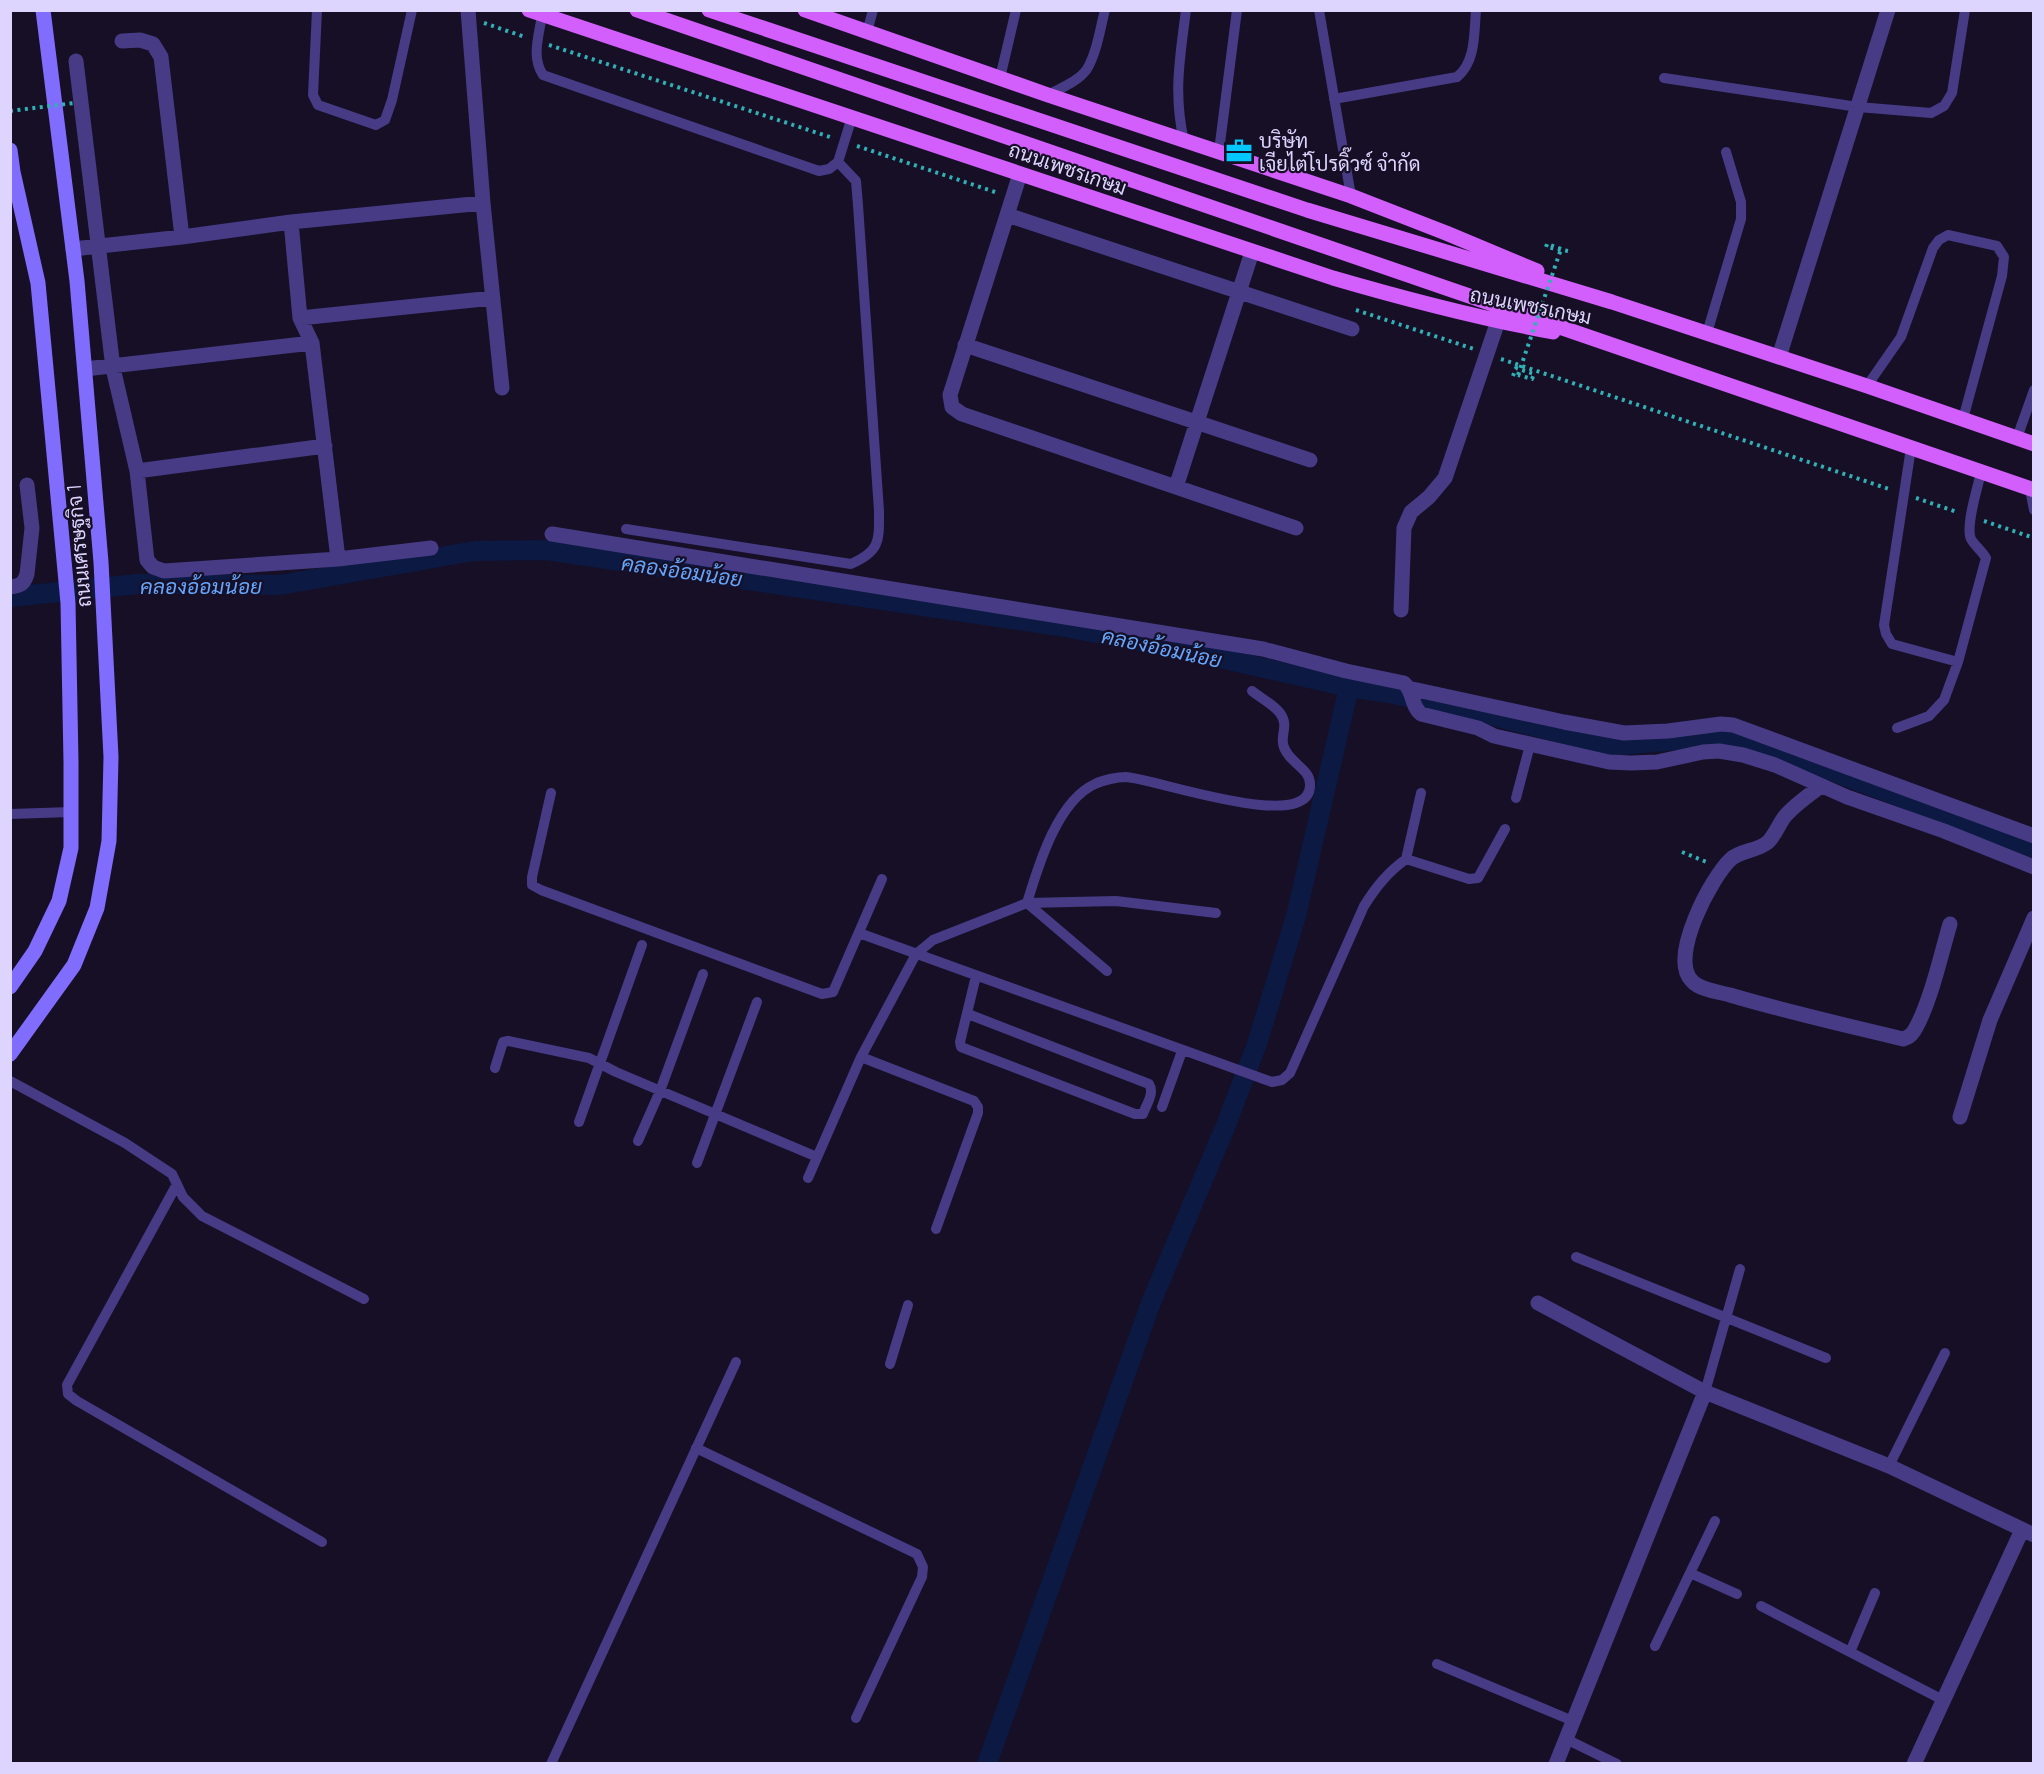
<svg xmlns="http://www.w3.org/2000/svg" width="2044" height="1774" viewBox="0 0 2044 1774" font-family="Barlow,Sarabun,sans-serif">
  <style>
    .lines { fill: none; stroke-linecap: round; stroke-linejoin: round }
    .canal { stroke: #0b1943; stroke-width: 20 }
    .path { stroke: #31b0b6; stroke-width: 4; stroke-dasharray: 3 4.5; stroke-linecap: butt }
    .lane { stroke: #463b84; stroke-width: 10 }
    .street { stroke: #463b84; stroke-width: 15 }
    .secondary { stroke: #806dfd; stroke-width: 15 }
    .primary { stroke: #d25efc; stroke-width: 15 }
    .path-bridge { stroke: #31b0b6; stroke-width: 4; stroke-dasharray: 3 4.5; stroke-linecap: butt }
    .labels { text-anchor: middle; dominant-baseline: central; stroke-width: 4.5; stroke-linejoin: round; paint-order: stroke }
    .poi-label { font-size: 20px; fill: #ded5fe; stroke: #160f26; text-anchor: start }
    .street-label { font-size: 20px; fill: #ded5fe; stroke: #160f26 }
    .water-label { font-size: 21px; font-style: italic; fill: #65a6fc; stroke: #160f26 }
  </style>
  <rect width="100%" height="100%" fill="#160f26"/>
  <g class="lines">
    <!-- canal -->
    <path class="canal" d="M 10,597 L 138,584 L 280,585 L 474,551 L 546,550 L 1065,627 L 1185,650 L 1349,687 L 1389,693 L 1478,712 L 1611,746 L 1721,736 L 1774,749 L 2034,848
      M 987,1764 L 1150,1305 L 1226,1125 L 1257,1044 L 1296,916 L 1349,687"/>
    <!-- path -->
    <path class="path" d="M 484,23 L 525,37
      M 549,45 L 833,138
      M 857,146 L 998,193
      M 1561,249 L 1547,244 L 1546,247 L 1568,251
      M 1356,310 L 1474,349
      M 1501,359 L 1892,490
      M 1513,376 L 1516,368 L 1534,374 L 1532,379 L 1518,375
      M 1916,498 L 1957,512
      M 1984,521 L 2034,538
      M 1682,852 L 1709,863"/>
    <!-- lane -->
    <path class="lane" d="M 317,10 L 313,95 L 318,105 L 376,125 L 385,120 L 392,100 L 412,10
      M 1319,10 L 1351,196
      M 542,15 C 539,36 531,57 543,75 L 819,171 L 829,169 L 838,162 L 852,117
      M 867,32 L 873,10
      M 1000,78 L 1016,10
      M 1664,78 L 1858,107 L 1931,113 L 1944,106 L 1952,93 L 1965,10
      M 1048,95 C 1061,88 1079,81 1087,69 C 1097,52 1100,29 1105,10
      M 1334,99 L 1457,77 C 1476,62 1474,33 1476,10
      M 1184,141 C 1173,93 1180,58 1186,10
      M 1219,151 L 1237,10
      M 1707,333 L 1741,219 L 1741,202 L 1726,152
      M 1867,386 L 1901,337 L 1933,248 L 1939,240 L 1948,235 L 1997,246 L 2004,257 L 2002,276 L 1963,419
      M 2017,438 L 2034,390
      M 1911,448 L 1884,625 L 1886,634 L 1892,644 L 1958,662 L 1986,558 C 1982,551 1975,546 1971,539 C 1965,526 1978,487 1981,472
      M 2030,489 L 2034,510
      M 626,529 L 851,564 C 881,551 879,540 879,511 L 858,205 L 856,181 L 838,162
      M 1897,728 L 1929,716 L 1944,700 L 1958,662
      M 551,793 L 532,877 L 532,885 L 541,890 L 822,994 L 833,992 L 882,879
      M 1516,798 L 1530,745
      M 10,814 L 71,812
      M 1406,859 L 1421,793
      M 859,933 L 1272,1082 L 1282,1080 L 1290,1073 L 1364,906 C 1376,887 1387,873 1406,859 L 1469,879 L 1478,878 L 1505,829
      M 1107,971 L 1027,903 C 1038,867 1057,801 1095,784 C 1103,780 1117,777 1126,777 C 1153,778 1313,836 1310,784 C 1310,774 1302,769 1295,762 C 1270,739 1293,731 1280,713 C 1274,705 1261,698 1252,691
      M 968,1014 L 1149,1084 C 1155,1093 1146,1105 1143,1114 L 1135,1114 L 961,1047 L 960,1042 L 976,976
      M 861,1057 L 974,1101 L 978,1107 L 978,1113 L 936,1229
      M 495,1068 L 503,1042 L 508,1041 L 589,1058 L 616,1072 L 817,1157
      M 10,1081 L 125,1143 L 172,1174 L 183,1197 L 202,1216 L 364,1299
      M 1162,1107 L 1182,1051
      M 579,1122 L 642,945
      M 638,1141 L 660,1091 L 703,974
      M 697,1163 L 757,1002
      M 808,1178 L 861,1057 L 916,954 L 933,940 L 1027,903 L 1116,901 L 1216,913
      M 177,1184 L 67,1385 L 68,1394 L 77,1401 L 322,1542
      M 1576,1257 L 1826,1358
      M 890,1364 L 908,1305
      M 1705,1392 L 1740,1269
      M 696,1448 L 917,1554 L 923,1567 L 922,1577 L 856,1718
      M 1889,1466 L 1945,1353
      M 1690,1573 L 1737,1594
      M 1761,1606 L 1943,1700
      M 1655,1646 L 1715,1521
      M 1850,1652 L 1875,1593
      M 1437,1664 L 1573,1721
      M 1566,1739 L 1617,1764
      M 551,1764 L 736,1362"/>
    <!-- street -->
    <path class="street" d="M 468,10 L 483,203 L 502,388
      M 122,41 L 140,40 L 153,44 L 161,57 L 182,237
      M 76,61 L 113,368 L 137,471 L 147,560 L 153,567 L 164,571 L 338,559 L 431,548
      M 1020,174 L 950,395 L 952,407 L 962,414 L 1296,528
      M 1007,215 L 1352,329
      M 73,249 L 182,237 L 291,222
      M 300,318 L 493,298
      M 965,345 L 1310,460
      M 1779,357 L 1888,10
      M 85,369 L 312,343
      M 137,471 L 325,446
      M 1176,487 L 1252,252
      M 552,534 L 1263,649 L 1346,671 L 1404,683 C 1414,692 1411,706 1421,714 L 1478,728 L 1494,736 L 1609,762 L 1631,763 L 1657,762 L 1703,752 L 1719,751 L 1743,755 L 1775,765 L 1847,797 L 1944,831 L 2034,867
      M 338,559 L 312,343 L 300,318 L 291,222 L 483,203
      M 10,587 C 20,586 24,584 27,574 L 32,528 L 27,485
      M 1401,610 L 1404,528 L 1411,512 L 1429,497 L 1445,478 L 1498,321
      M 1408,688 L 1564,722 L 1624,733 L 1668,731 L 1721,724 L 1733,725 L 2034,836
      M 1821,786 C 1809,795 1796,804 1786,815 C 1779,823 1776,834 1768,842 C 1758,851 1741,850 1731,859 C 1712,876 1668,958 1692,981 C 1700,990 1719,992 1730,995 C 1787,1012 1845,1025 1903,1039 C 1908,1037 1911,1036 1914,1031 C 1930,1005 1941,954 1950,924
      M 1960,1117 L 1990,1020 L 2034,918
      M 1538,1303 L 1705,1392 L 1889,1466 L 2034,1535
      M 1556,1764 L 1705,1392
      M 1914,1764 L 2022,1530"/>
    <!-- secondary -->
    <path class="secondary" d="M 10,150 L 13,172 L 38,283 L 68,603 L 71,762 L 71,848 L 59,901 L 35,951 L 10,987
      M 10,1054 L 74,965 L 97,908 L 109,841 L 111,757 L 101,562 L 77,281 L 43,10"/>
    <!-- primary -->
    <path class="primary" d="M 529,10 L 1333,278 C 1405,299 1478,318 1553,332
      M 637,10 L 2034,490
      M 709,10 L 1307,210 L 1612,302 L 1867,386 L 2034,444
      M 805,10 L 1048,95 L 1351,196 L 1446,233 L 1537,271"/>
    <!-- path-bridge -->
    <path class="path-bridge" d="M 10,111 L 74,103
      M 1518,375 L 1561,249"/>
  </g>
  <!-- icons -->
  <defs>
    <g id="office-bare" transform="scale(2.07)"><path d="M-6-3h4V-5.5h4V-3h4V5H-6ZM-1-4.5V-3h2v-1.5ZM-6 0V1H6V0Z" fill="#04c8fb" stroke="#160f26" stroke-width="2.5" paint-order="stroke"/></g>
  </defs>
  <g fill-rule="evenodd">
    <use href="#office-bare" x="1239" y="151"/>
  </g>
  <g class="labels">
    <!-- poi labels -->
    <g class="poi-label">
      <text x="1259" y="140">บริษัท<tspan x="1259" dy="23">เจียไต๋โปรดิ๊วซ์ จำกัด</tspan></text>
    </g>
    <!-- street labels -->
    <g class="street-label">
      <text transform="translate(1068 168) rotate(19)">ถนนเพชรเกษม</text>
      <text transform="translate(1531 305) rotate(11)">ถนนเพชรเกษม</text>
      <text transform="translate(78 546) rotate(-95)">ถนนเศรษฐกิจ 1</text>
    </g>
    <!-- water labels -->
    <g class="water-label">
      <text transform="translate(682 570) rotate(8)">คลองอ้อมน้อย</text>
      <text x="201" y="585">คลองอ้อมน้อย</text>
      <text transform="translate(1162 647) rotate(12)">คลองอ้อมน้อย</text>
    </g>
  </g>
  <!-- border -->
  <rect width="2044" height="1774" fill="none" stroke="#ded5fe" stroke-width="24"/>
</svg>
